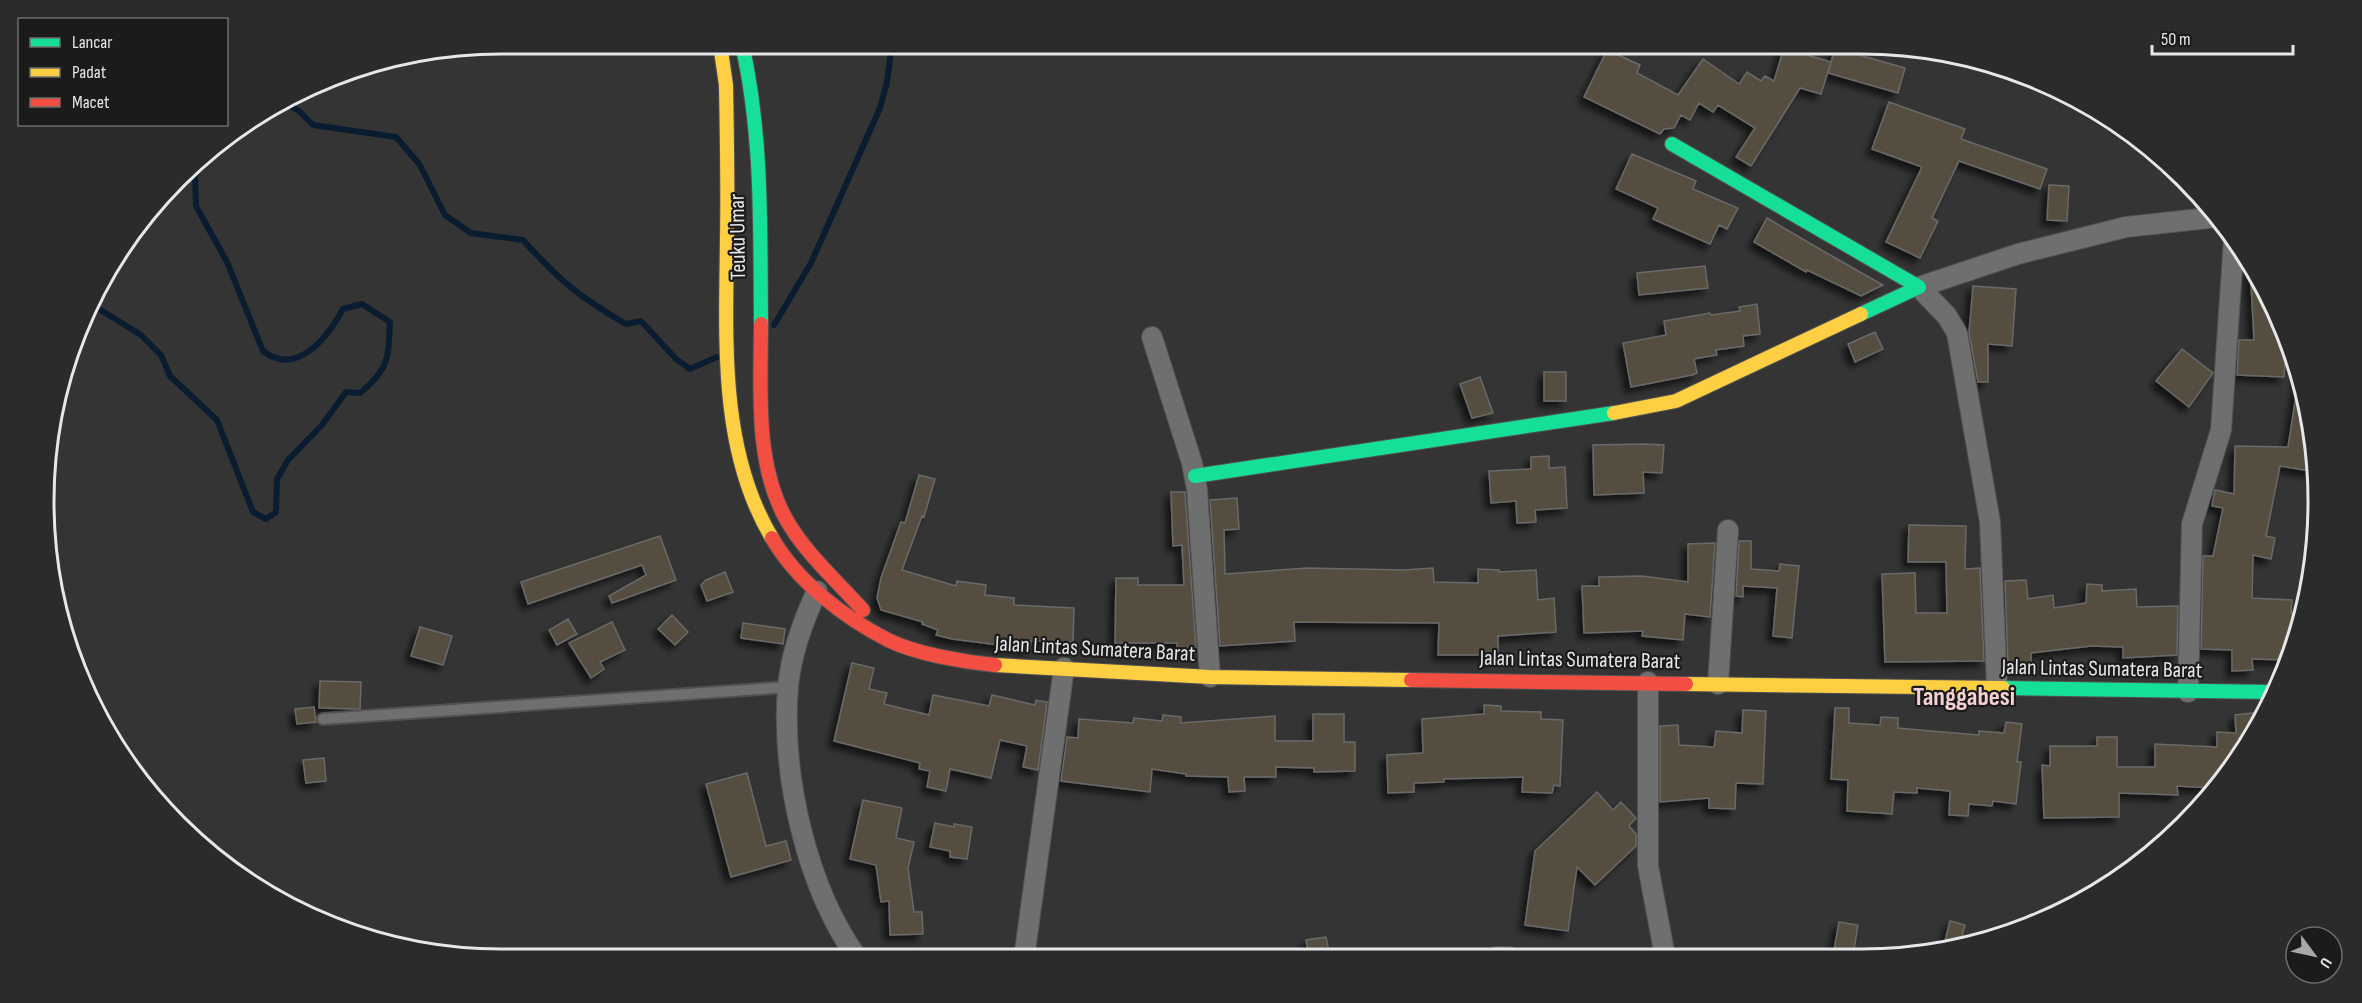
<svg xmlns="http://www.w3.org/2000/svg" width="2362" height="1003" viewBox="0 0 2362 1003" font-family="'Sofia Sans Condensed',sans-serif">
  <style>
    .lines { fill: none; stroke-linecap: round; stroke-linejoin: round }
    .stream { stroke: #0a1c30; stroke-width: 6 }
    .building { fill: #554e40; stroke: #696969; stroke-width: 1.5; filter: url(#shadow) }
    .lane-casing { stroke: #515152; stroke-width: 14 }
    .street-casing { stroke: #515152; stroke-width: 22 }
    .fast-casing { stroke: #515152; stroke-width: 16 }
    .slow-casing { stroke: #515152; stroke-width: 16 }
    .jam-casing { stroke: #515152; stroke-width: 16 }
    .lane { stroke: #6f6f70; stroke-width: 10 }
    .street { stroke: #6f6f70; stroke-width: 20 }
    .fast { stroke: #16e098; stroke-width: 14 }
    .slow { stroke: #ffcf43; stroke-width: 14 }
    .jam { stroke: #f24e42; stroke-width: 14 }
    .labels { text-anchor: middle; dominant-baseline: central; stroke-width: 4.5; stroke-linejoin: round; paint-order: stroke }
    .street-label { font-size: 22px; fill: #e7e7e9; stroke: #1b1b1c }
    .quarter-label { font-size: 26px; font-weight: bold; fill: #f5d1d3; stroke: #1b1b1c }
    .rim { fill: none; stroke: #e7e7e9; stroke-width: 3 }
  </style>
  <defs>
    <filter id="shadow"><feDropShadow dx="-5.5" dy="5.5" stdDeviation="3" flood-color="#0009"/></filter>
  </defs>
  <rect width="100%" height="100%" fill="#343435"/>
  <g class="lines">
    <!-- stream -->
    <path class="stream" d="M 282,101 L 299,111 L 313,125 L 396,137 L 420,165 L 445,215 L 471,233 L 523,240 C 559,280 579,297 626,324 L 641,321 L 676,359 L 690,369 L 717,357
      M 91,304 L 141,335 L 161,355 L 170,376 L 217,420 L 253,512 L 266,519 L 276,512 L 277,479 L 288,460 L 322,425 L 346,392 L 360,393 C 390,368 388,358 390,322 L 362,304 L 343,309 C 327,338 297,377 263,351 L 227,262 L 196,206 L 195,176 L 203,155
      M 774,325 L 811,263 L 880,108 L 887,82 L 892,44"/>
  </g>
  <!-- building -->
  <path class="building" d="M 1785,44 L 1803,44 L 1800,53 L 1831,62 L 1821,94 L 1800,88 L 1751,166 L 1736,157 L 1755,128 L 1718,105 L 1713,112 L 1699,103 L 1690,120 L 1681,115 L 1674,128 L 1664,129 L 1660,134 L 1584,97 L 1607,50 L 1640,65 L 1637,73 L 1678,95 L 1703,59 L 1739,84 L 1747,72 L 1761,81 L 1765,76 L 1774,81 Z
    M 1835,48 L 1905,68 L 1898,93 L 1828,73 Z
    M 1889,102 L 1965,129 L 1961,139 L 2047,169 L 2040,189 L 1959,161 L 1932,218 L 1938,221 L 1920,258 L 1886,242 L 1922,167 L 1872,149 Z
    M 1632,154 L 1696,181 L 1693,189 L 1738,208 L 1727,229 L 1719,225 L 1710,244 L 1653,219 L 1658,208 L 1616,189 Z
    M 2049,185 L 2069,186 L 2067,221 L 2047,220 Z
    M 1767,218 L 1823,251 L 1883,285 L 1861,296 L 1807,270 L 1806,272 L 1754,242 Z
    M 2250,265 L 2271,299 L 2294,359 L 2285,359 L 2284,377 L 2237,375 L 2239,340 L 2254,340 Z
    M 1705,266 L 1708,288 L 1639,295 L 1637,273 Z
    M 1973,286 L 2016,289 L 2012,346 L 1988,344 L 1988,382 L 1978,382 L 1969,333 Z
    M 1757,304 L 1760,334 L 1743,336 L 1744,346 L 1716,350 L 1717,355 L 1694,359 L 1697,373 L 1692,375 L 1631,387 L 1623,343 L 1666,335 L 1664,321 L 1710,313 L 1711,315 L 1740,311 L 1739,307 Z
    M 1875,332 L 1883,349 L 1855,362 L 1848,344 Z
    M 2182,349 L 2213,373 L 2189,407 L 2156,381 Z
    M 1544,372 L 1566,372 L 1566,401 L 1544,401 Z
    M 2299,376 L 2303,383 L 2317,472 L 2280,466 L 2266,536 L 2275,538 L 2271,559 L 2253,555 L 2252,598 L 2292,600 L 2291,613 L 2302,614 L 2294,648 L 2288,660 L 2252,659 L 2253,670 L 2232,671 L 2232,650 L 2201,649 L 2203,556 L 2213,556 L 2223,508 L 2212,506 L 2215,490 L 2234,494 L 2235,446 L 2288,447 Z
    M 1480,377 L 1493,413 L 1472,418 L 1460,384 Z
    M 1643,444 L 1664,445 L 1662,473 L 1643,472 L 1644,493 L 1594,495 L 1593,445 Z
    M 1549,456 L 1549,468 L 1565,467 L 1567,508 L 1535,510 L 1536,522 L 1517,523 L 1516,501 L 1491,503 L 1489,471 L 1531,469 L 1531,457 Z
    M 919,475 L 935,479 L 924,517 L 922,516 L 902,570 L 956,586 L 957,581 L 986,585 L 985,595 L 1014,598 L 1014,605 L 1074,608 L 1073,642 L 1031,641 L 1030,649 L 952,639 L 936,635 L 938,630 L 922,624 L 923,622 L 881,610 L 877,598 L 881,578 L 901,522 L 905,523 Z
    M 1171,492 L 1185,492 L 1196,648 L 1177,649 L 1177,643 L 1115,643 L 1116,578 L 1138,578 L 1138,585 L 1184,585 L 1182,545 L 1173,546 Z
    M 1237,498 L 1239,529 L 1224,530 L 1225,574 L 1307,568 L 1404,570 L 1433,568 L 1434,582 L 1478,583 L 1478,569 L 1499,570 L 1499,572 L 1536,570 L 1538,600 L 1554,598 L 1556,632 L 1498,636 L 1498,655 L 1438,655 L 1439,623 L 1294,622 L 1295,641 L 1220,646 L 1210,500 Z
    M 1909,525 L 1966,526 L 1965,569 L 1980,568 L 1984,661 L 1885,662 L 1882,574 L 1915,573 L 1916,613 L 1947,613 L 1946,562 L 1908,562 Z
    M 660,536 L 676,580 L 612,603 L 609,596 L 646,575 L 642,565 L 528,604 L 521,582 Z
    M 1739,541 L 1751,541 L 1751,569 L 1779,571 L 1780,564 L 1799,566 L 1792,638 L 1773,636 L 1777,588 L 1743,586 L 1743,597 L 1736,596 Z
    M 1715,543 L 1710,617 L 1685,614 L 1683,640 L 1642,636 L 1643,631 L 1584,633 L 1582,586 L 1599,586 L 1599,577 L 1642,576 L 1688,582 L 1688,544 Z
    M 725,572 L 733,592 L 707,601 L 701,585 L 706,580 Z
    M 2026,580 L 2028,599 L 2053,595 L 2054,608 L 2086,603 L 2087,584 L 2102,585 L 2102,591 L 2136,589 L 2137,607 L 2178,606 L 2177,655 L 2123,658 L 2123,647 L 2091,646 L 2031,653 L 2031,664 L 2008,666 L 2005,581 Z
    M 672,615 L 688,632 L 675,645 L 658,629 Z
    M 568,619 L 577,634 L 557,645 L 549,630 Z
    M 612,622 L 625,650 L 600,662 L 604,669 L 591,678 L 569,643 Z
    M 743,623 L 785,629 L 783,644 L 741,638 Z
    M 420,627 L 452,636 L 443,665 L 411,656 Z
    M 852,663 L 874,668 L 869,689 L 887,693 L 884,704 L 929,715 L 933,695 L 989,706 L 992,695 L 1035,705 L 1036,700 L 1047,702 L 1038,770 L 1023,767 L 1027,746 L 1000,740 L 991,778 L 950,769 L 946,791 L 927,787 L 930,771 L 919,769 L 920,763 L 834,741 Z
    M 320,681 L 361,682 L 360,709 L 319,708 Z
    M 1484,705 L 1501,706 L 1501,711 L 1541,712 L 1541,719 L 1563,720 L 1560,786 L 1554,785 L 1552,793 L 1522,792 L 1523,777 L 1444,779 L 1444,782 L 1414,783 L 1414,792 L 1388,793 L 1387,755 L 1423,753 L 1422,719 L 1484,714 Z
    M 314,707 L 316,722 L 297,724 L 295,709 Z
    M 1835,708 L 1849,708 L 1849,723 L 1880,725 L 1881,717 L 1898,718 L 1898,728 L 1931,731 L 1979,735 L 1979,731 L 2004,733 L 2006,722 L 2022,724 L 2017,762 L 2021,762 L 2016,804 L 1993,801 L 1992,806 L 1969,804 L 1968,816 L 1949,815 L 1950,791 L 1917,788 L 1917,793 L 1894,792 L 1892,814 L 1847,811 L 1848,780 L 1831,779 Z
    M 1743,710 L 1766,711 L 1763,784 L 1736,783 L 1735,809 L 1709,808 L 1709,798 L 1660,802 L 1660,726 L 1678,725 L 1679,745 L 1714,747 L 1716,731 L 1742,733 Z
    M 2263,712 L 2241,756 L 2213,788 L 2177,786 L 2178,795 L 2119,793 L 2119,817 L 2044,818 L 2042,765 L 2050,766 L 2050,746 L 2097,746 L 2097,737 L 2117,737 L 2117,767 L 2155,767 L 2155,744 L 2217,747 L 2217,732 L 2236,733 L 2235,715 Z
    M 1313,714 L 1344,714 L 1344,742 L 1355,742 L 1355,771 L 1314,772 L 1314,768 L 1276,767 L 1276,777 L 1244,777 L 1245,791 L 1229,792 L 1228,777 L 1186,776 L 1186,774 L 1152,769 L 1150,792 L 1061,781 L 1067,737 L 1078,738 L 1079,719 L 1133,723 L 1134,718 L 1162,721 L 1163,715 L 1181,717 L 1181,723 L 1275,716 L 1275,741 L 1313,741 Z
    M 324,758 L 326,781 L 306,783 L 303,760 Z
    M 747,773 L 766,846 L 786,841 L 791,860 L 731,877 L 706,784 Z
    M 1597,792 L 1613,810 L 1621,802 L 1636,818 L 1629,826 L 1636,834 L 1636,846 L 1595,885 L 1577,867 L 1568,931 L 1525,925 L 1535,851 Z
    M 863,800 L 902,808 L 896,838 L 914,842 L 908,868 L 914,912 L 922,912 L 923,934 L 890,935 L 889,901 L 881,902 L 876,865 L 850,859 Z
    M 935,823 L 954,827 L 954,824 L 972,827 L 967,859 L 950,857 L 950,851 L 930,847 Z
    M 1950,921 L 1965,925 L 1960,944 L 1943,949 Z
    M 1839,922 L 1858,925 L 1853,956 L 1833,956 Z
    M 1326,937 L 1330,957 L 1309,957 L 1306,940 Z"/>
  <g class="lines">
    <!-- lane casing -->
    <g class="lane-casing">
      <path id="lane" d="M 323,719 L 788,687"/>
    </g>
    <!-- street casing -->
    <g class="street-casing">
      <path id="street" d="M 1152,337 L 1192,463 L 1197,489 L 1210,677
        M 817,591 C 803,621 791,654 788,687 C 781,774 806,887 858,959
        M 1648,682 L 1648,866 L 1664,951 L 1661,956
        M 1718,684 L 1728,530
        M 1997,687 L 1990,522 L 1957,333 L 1947,316 L 1919,287 L 2018,254 L 2126,227 L 2218,217
        M 2188,692 L 2192,524 L 2221,430 L 2234,239
        M 1496,957 L 1509,957
        M 1024,958 L 1064,668"/>
    </g>
    <!-- fast casing -->
    <g class="fast-casing">
      <path id="fast" d="M 742,44 C 763,137 760,230 761,324
        M 1672,144 L 1919,287 L 1861,314
        M 1195,476 L 1614,413
        M 2003,688 L 2273,692"/>
    </g>
    <!-- slow casing -->
    <g class="slow-casing">
      <path id="slow" d="M 720,44 L 726,85 C 727,137 728,188 727,240 C 726,339 719,450 772,538
        M 1614,413 L 1676,401 L 1861,314
        M 995,665 L 1210,677 L 1411,680
        M 1686,684 L 2003,688"/>
    </g>
    <!-- jam casing -->
    <g class="jam-casing">
      <path id="jam" d="M 761,324 C 761,386 754,462 786,519 C 805,553 837,581 863,610
        M 772,538 C 797,581 843,617 888,640 C 916,654 964,662 995,665
        M 1411,680 L 1686,684"/>
    </g>
    <!-- lane -->
    <use href="#lane" class="lane"/>
    <!-- street -->
    <use href="#street" class="street"/>
    <!-- fast -->
    <use href="#fast" class="fast"/>
    <!-- slow -->
    <use href="#slow" class="slow"/>
    <!-- jam -->
    <use href="#jam" class="jam"/>
  </g>
  <g class="labels">
    <!-- street labels -->
    <g class="street-label">
      <text transform="translate(738 237) rotate(-91)">Teuku Umar</text>
      <text transform="translate(1095 649) rotate(3)">Jalan Lintas Sumatera Barat</text>
      <text transform="translate(1580 660) rotate(1)">Jalan Lintas Sumatera Barat</text>
      <text transform="translate(2102 669) rotate(1)">Jalan Lintas Sumatera Barat</text>
    </g>
    <!-- quarter labels -->
    <g class="quarter-label">
      <text x="1964" y="697">Tanggabesi</text>
    </g>
  </g>
  <!-- crop -->
  <path d="M0 0H2362V1003H0ZM501 54H1861A447 447 0 0 1 2308 501V502A447 447 0 0 1 1861 949H501A447 447 0 0 1 54 502V501A447 447 0 0 1 501 54Z" fill="#2b2b2c" fill-rule="evenodd"/>
  <path class="rim" d="M501 54H1861A447 447 0 0 1 2308 501V502A447 447 0 0 1 1861 949H501A447 447 0 0 1 54 502V501A447 447 0 0 1 501 54Z"/>
  <!-- legend -->
  <rect x="18" y="18" width="210" height="108" fill="#1b1b1c" stroke="#6d6d6e" stroke-width="1.5"/>
  <rect x="30" y="38" width="30" height="9" fill="#16e098" stroke="#6d6d6e" stroke-width="1.5"/>
  <text x="72" y="48" font-size="18" fill="#e7e7e9">Lancar</text>
  <rect x="30" y="68" width="30" height="9" fill="#ffcf43" stroke="#6d6d6e" stroke-width="1.5"/>
  <text x="72" y="78" font-size="18" fill="#e7e7e9">Padat</text>
  <rect x="30" y="98" width="30" height="9" fill="#f24e42" stroke="#6d6d6e" stroke-width="1.5"/>
  <text x="72" y="108" font-size="18" fill="#e7e7e9">Macet</text>
  <!-- north arrow -->
  <g transform="translate(2314 955) rotate(123)"><circle r="28" fill="#1b1b1c" stroke="#6d6d6e" stroke-width="1.5"/>
  <path d="M0-4.5L10 22L0 15L-10 22Z" fill="#a8a8aa"/>
  <text y="-9" font-size="16" font-weight="bold" text-anchor="middle" fill="#e7e7e9">U</text>
  </g>
  <!-- scale -->
  <path d="M2152 45v9h141v-9" fill="none" stroke="#e7e7e9" stroke-width="3"/>
  <text x="2161" y="45" font-size="18" fill="#e7e7e9" stroke="#1b1b1c" stroke-width="4.5" paint-order="stroke">50 m</text>
</svg>
